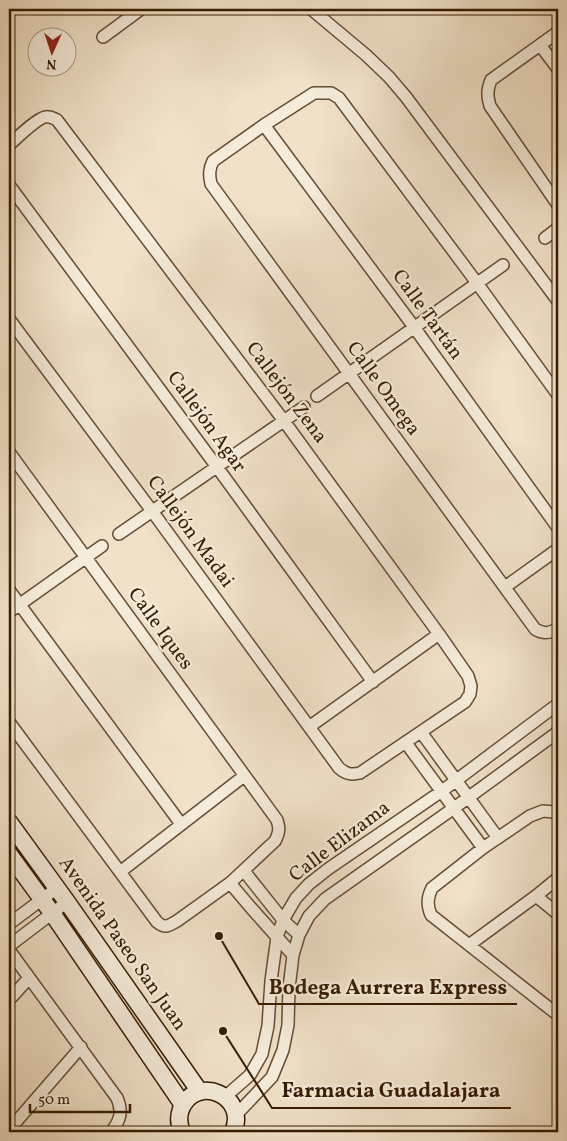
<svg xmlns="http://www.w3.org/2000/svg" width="567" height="1141" viewBox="0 0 567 1141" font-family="Vollkorn,serif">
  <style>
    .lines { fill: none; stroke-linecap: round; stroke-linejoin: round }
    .street-casing { stroke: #654d33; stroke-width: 14 }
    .secondary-casing { stroke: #371c01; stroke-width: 19 }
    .street { stroke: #f5ecdb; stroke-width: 11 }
    .secondary { stroke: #f5ecdb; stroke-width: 16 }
    .labels { text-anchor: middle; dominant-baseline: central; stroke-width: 4.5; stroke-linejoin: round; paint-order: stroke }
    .street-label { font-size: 20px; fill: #371c01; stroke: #f5ecdb }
    .leader { fill: none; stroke: #371c01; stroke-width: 2 }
    .callout-dot { fill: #371c01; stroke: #f5ecdb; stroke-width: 2 }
    .callout-label { font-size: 21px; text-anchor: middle; font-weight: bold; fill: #371c01; stroke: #f5ecdb; stroke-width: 4.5; stroke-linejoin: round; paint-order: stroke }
  </style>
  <rect width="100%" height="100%" fill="#f0e1c8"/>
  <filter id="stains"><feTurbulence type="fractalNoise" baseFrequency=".004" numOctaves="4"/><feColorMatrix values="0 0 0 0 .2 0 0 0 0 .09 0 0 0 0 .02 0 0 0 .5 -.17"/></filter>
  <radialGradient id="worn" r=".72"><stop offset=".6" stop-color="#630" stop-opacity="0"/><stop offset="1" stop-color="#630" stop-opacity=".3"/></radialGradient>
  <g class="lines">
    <!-- street casing -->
    <g class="street-casing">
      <path id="street" d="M 311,9 L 366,55 L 389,77 L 406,97 L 558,301
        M 558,32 L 491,80 C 487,90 487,96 490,106 L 558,205
        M 103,37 L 141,9
        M 540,45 L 558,69
        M 264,125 L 414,327 L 558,528
        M 9,145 C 17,138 36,119 45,117 C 50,116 53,118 57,120 L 284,421 L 439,634 L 468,676 L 471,686 L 470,694 L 465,702 L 360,773 C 351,775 346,774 339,768 L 152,511 L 9,319
        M 9,185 L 217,467 L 373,682
        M 545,238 L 558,228
        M 558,395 L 477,283 L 339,98 L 331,93 L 314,93 L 264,125 L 213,161 C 209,169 209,175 211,184 L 535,629 C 543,634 550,634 558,628
        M 317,396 L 503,265
        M 9,452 L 277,820 C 280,829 279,833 275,841 L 230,883 L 177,921 C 168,926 166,929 157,922 L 9,722
        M 119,534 L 304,407
        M 505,587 L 558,549
        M 9,590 L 181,824
        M 9,612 L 102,546
        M 309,727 L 439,634
        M 421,732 L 498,838
        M 406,743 L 483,848
        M 558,815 L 554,812 L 543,811 L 530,816 L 483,848 L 432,888 C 427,898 427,905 431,915 L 558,1015
        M 244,871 L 283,920 L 299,935
        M 120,872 L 244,776
        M 230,883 L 252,909 L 293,955
        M 536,896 L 558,914
        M 9,924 L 57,888
        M 469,945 L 536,896 L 558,878
        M 9,946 L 67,902
        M 9,950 L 117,1098 C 123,1112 120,1121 111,1132
        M 9,1000 L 29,978
        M 225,1097 L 250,1075 L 262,1054 L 268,1026 L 271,981 L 277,937 L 283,920 L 296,898 L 309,884 L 328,869 L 442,791 L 558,704
        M 236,1115 L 272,1077 L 283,1050 L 288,1025 L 289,988 L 293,955 L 299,935 L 309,916 L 325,899 L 454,808 L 558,732
        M 9,1130 L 81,1047"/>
    </g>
    <!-- secondary casing -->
    <g class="secondary-casing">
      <path id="secondary" d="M 9,822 L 67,902 L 200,1092
        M 9,854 L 52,913 L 183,1105
        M 182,1132 C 179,1125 178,1117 181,1109 C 196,1073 249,1096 233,1132"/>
    </g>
    <!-- street -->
    <use href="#street" class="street"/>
    <!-- secondary -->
    <use href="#secondary" class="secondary"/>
  </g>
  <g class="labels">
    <!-- street labels -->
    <g class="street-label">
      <text transform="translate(427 315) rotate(54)">Calle Tartán</text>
      <text transform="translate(383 389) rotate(54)">Calle Omega</text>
      <text transform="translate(286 393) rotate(53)">Callejón Zena</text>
      <text transform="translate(206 422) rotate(54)">Callejón Agar</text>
      <text transform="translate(190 532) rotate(54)">Callejón Madai</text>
      <text transform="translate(160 629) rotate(54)">Calle Iques</text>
      <text transform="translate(340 842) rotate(-37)">Calle Elizama</text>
      <text transform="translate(122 944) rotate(55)">Avenida Paseo San Juan</text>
    </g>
  </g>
  <!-- callouts -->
  <path class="leader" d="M219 936L259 1004H517M223 1031L272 1108H511"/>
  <g class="callout-dot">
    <circle cx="219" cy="936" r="5"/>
    <circle cx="223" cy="1031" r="5"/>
  </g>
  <g class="callout-label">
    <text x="388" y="994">Bodega Aurrera Express</text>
    <text x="391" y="1097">Farmacia Guadalajara</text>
  </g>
  <!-- margin -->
  <rect width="567" height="1141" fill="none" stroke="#f0e1c8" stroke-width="30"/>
  <rect x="10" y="10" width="547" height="1121" fill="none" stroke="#371c01" stroke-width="2.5"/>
  <rect x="15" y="15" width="537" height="1111" fill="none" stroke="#371c01"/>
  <!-- north arrow -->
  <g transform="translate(52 52) rotate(183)"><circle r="24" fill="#f5ecdb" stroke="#a99984"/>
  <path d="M0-4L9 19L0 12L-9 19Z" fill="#8f2418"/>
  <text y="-8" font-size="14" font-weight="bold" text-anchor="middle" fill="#371c01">N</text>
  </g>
  <!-- scale -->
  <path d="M30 1104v8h100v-8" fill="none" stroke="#371c01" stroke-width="2.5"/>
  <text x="38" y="1104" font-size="15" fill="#371c01" stroke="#f5ecdb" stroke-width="4" paint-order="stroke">50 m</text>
  <rect width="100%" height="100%" filter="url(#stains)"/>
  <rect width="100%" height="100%" fill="url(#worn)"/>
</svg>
